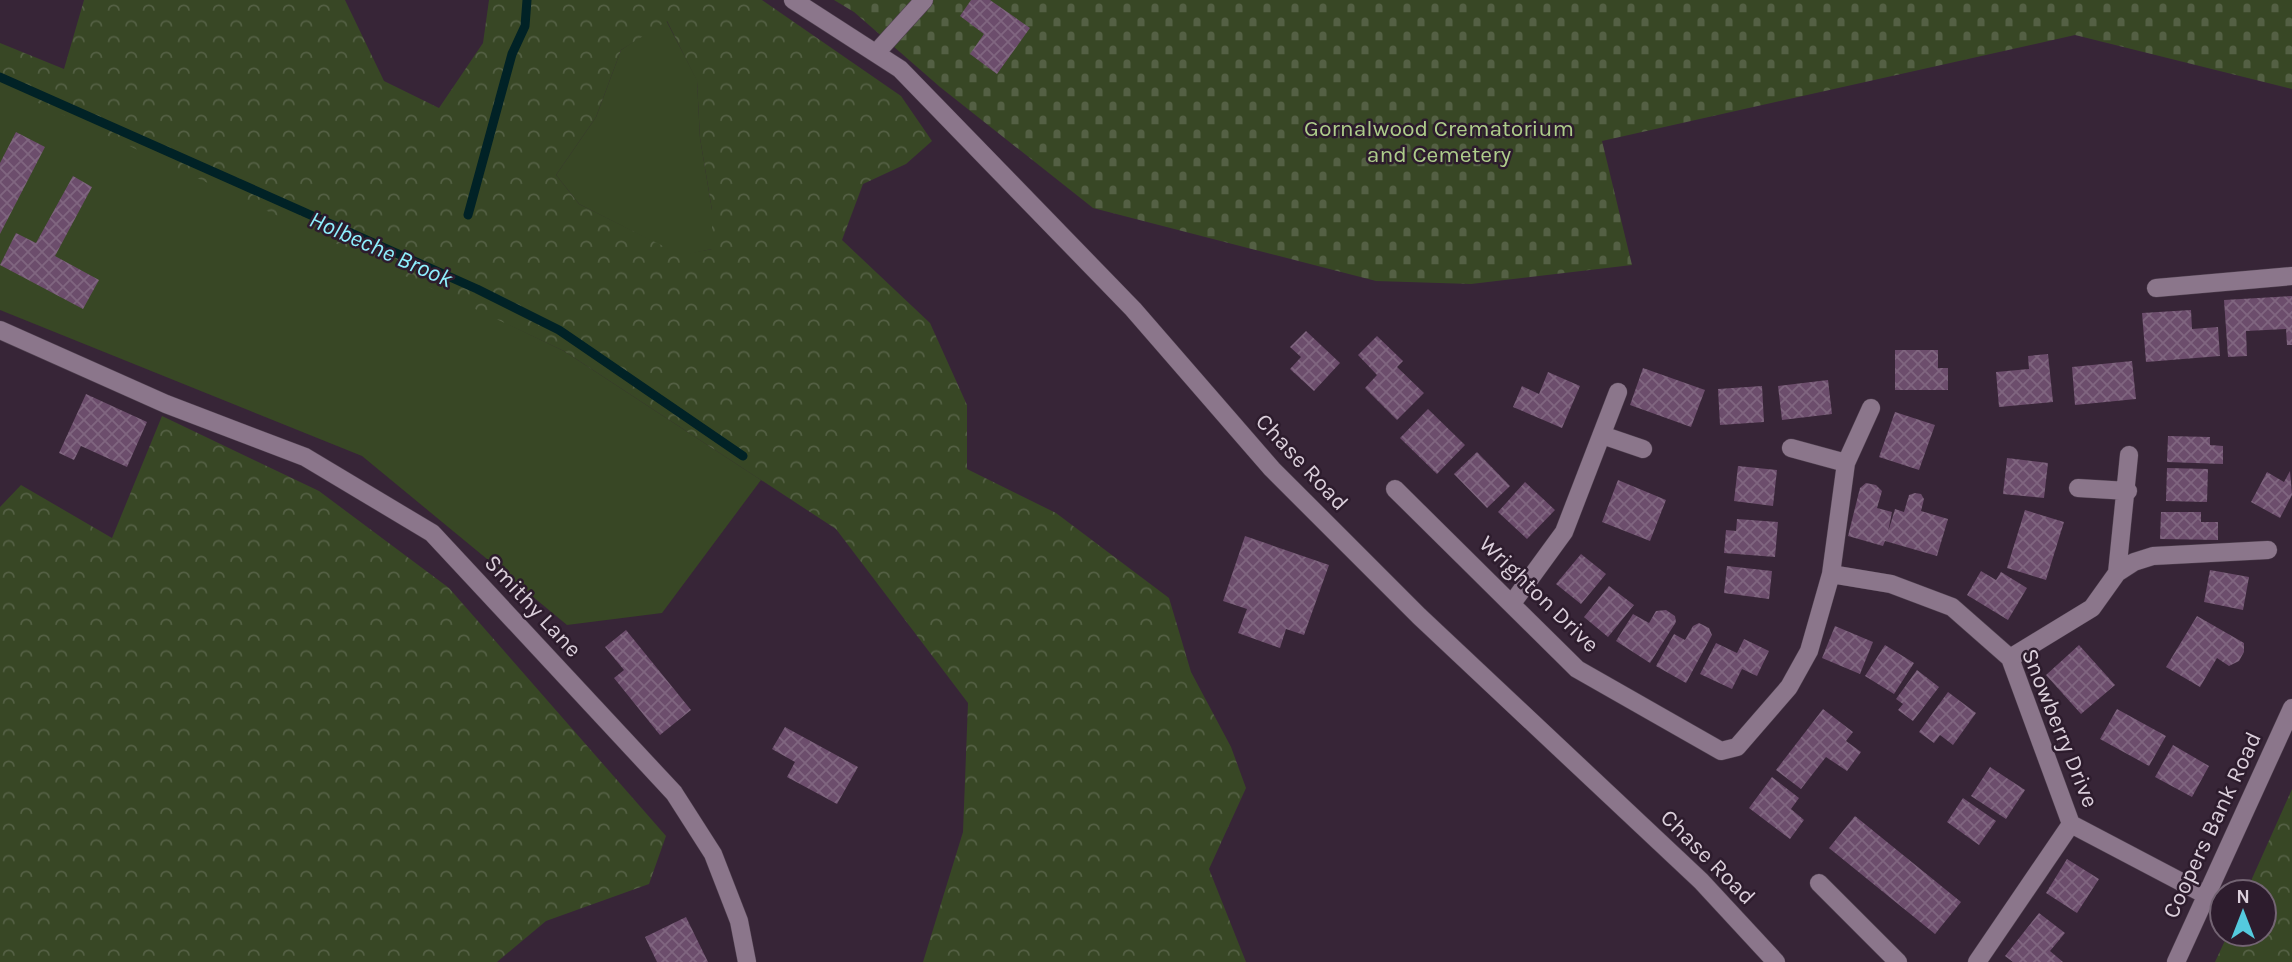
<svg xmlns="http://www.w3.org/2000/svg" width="2292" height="962" viewBox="0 0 2292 962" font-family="Karla,sans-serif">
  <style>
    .green { fill: #384725 }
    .forest { fill: url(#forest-crowns); fill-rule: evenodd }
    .cemetery { fill: url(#cemetery-stones) }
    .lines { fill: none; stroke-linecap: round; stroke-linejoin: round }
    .stream { stroke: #012226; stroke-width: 9 }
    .building { fill: url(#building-cross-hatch) }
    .minor-casing { stroke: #4f404f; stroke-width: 19 }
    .minor { stroke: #8b768b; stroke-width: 18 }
    .labels { text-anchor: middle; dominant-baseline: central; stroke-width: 5; stroke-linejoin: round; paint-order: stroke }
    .park-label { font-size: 23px; fill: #aecd8b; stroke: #2d1c2d }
    .street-label { font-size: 23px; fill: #dbcfdb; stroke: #2d1c2d }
    .water-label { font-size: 24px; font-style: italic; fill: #8eeffe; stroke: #2d1c2d }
  </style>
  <defs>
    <pattern id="forest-crowns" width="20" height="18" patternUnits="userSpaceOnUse" patternTransform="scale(1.75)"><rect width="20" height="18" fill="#384725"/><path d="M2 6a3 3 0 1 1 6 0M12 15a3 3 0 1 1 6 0" fill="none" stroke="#546044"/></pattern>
    <pattern id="cemetery-stones" width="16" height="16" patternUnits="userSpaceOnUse" patternTransform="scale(1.75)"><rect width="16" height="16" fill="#384725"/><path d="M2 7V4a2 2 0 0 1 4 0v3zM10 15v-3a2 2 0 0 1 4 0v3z" fill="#546044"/></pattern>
    <pattern id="building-cross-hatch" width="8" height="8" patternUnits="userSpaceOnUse" patternTransform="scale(1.75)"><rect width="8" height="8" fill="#6c4d6c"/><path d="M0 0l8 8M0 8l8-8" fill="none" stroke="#806680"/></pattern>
  </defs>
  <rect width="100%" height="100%" fill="#372537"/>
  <!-- green -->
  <path class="green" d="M 666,20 L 697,80 L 700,138 L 712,210 L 712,249 L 681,256 L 579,204 L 556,175 L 596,117 L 621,50 Z
    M 0,78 L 564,351 L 761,480 L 662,613 L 567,625 L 362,456 L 0,310 Z"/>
  <!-- forest -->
  <path class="forest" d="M 84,0 L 345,0 L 384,81 L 439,108 L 483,43 L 489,0 L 762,0 L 901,96 L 932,141 L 906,164 L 863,184 L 842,240 L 930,323 L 967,405 L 967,469 L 1056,513 L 1169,598 L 1191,672 L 1231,747 L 1246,788 L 1209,869 L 1246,962 L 923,962 L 963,832 L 968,703 L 836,529 L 564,351 L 0,85 L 0,43 L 64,69 ZM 667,21 L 697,81 L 700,138 L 712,210 L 712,249 L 681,255 L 579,204 L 556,175 L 596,117 L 621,50 Z
    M 162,416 L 319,491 L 449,588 L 666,836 L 649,884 L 546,921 L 497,962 L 0,962 L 0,507 L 21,485 L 112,538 Z
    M 2292,789 L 2292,962 L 2215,962 L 2228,934 L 2264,934 L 2264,892 L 2246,892 Z"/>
  <!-- cemetery -->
  <path class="cemetery" d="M 834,0 L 2292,0 L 2292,89 L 2075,35 L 1602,141 L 1632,265 L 1471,284 L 1376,281 L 1093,208 L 940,87 L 854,12 Z"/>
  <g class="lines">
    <!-- stream -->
    <path class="stream" d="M 0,77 L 477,289 L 559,330 L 743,456
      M 468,215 L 512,54 L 525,26 L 527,0"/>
  </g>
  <!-- building -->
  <path class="building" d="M 971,0 L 990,0 L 1030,28 L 997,74 L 970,54 L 984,34 L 960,16 Z
    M 16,132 L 45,147 L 0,234 L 0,163 Z
    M 73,176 L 92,187 L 55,256 L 99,280 L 83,309 L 0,265 L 16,233 L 36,243 Z
    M 2292,296 L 2292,345 L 2287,345 L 2286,329 L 2246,331 L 2247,356 L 2228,357 L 2224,300 Z
    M 2191,310 L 2192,329 L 2218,327 L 2220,356 L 2146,362 L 2142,313 Z
    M 1306,331 L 1340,363 L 1314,391 L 1290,369 L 1301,357 L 1290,347 Z
    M 1377,336 L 1403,361 L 1397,367 L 1424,393 L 1397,420 L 1365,388 L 1377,375 L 1358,355 Z
    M 1895,350 L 1938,350 L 1938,368 L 1948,368 L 1948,390 L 1895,390 Z
    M 2048,354 L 2053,402 L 1999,407 L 1996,372 L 2029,369 L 2028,356 Z
    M 2132,361 L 2136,399 L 2075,405 L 2072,367 Z
    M 1643,368 L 1705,390 L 1691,427 L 1630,405 Z
    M 1548,372 L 1580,386 L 1562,428 L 1513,407 L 1522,386 L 1539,394 Z
    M 1828,380 L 1832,414 L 1782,420 L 1778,386 Z
    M 1762,386 L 1764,422 L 1720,425 L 1718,389 Z
    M 86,394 L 147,422 L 127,467 L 81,446 L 74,460 L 59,453 Z
    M 1428,409 L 1465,445 L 1437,474 L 1400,438 Z
    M 1895,412 L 1935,425 L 1919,470 L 1879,457 Z
    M 2168,436 L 2210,437 L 2210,445 L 2223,446 L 2223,464 L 2167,462 Z
    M 1477,452 L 1510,486 L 1487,508 L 1454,474 Z
    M 2007,458 L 2048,463 L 2044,498 L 2003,494 Z
    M 1738,466 L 1777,470 L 1773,506 L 1734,501 Z
    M 2167,468 L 2208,469 L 2207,502 L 2166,501 Z
    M 2290,471 L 2292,495 L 2280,518 L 2251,502 L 2267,472 L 2284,482 Z
    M 1618,480 L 1666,500 L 1650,541 L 1602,522 Z
    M 1525,482 L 1555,510 L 1527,539 L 1498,512 Z
    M 1866,483 L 1876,485 L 1882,491 L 1877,508 L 1892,512 L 1888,532 L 1895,509 L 1904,512 L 1909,495 L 1915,493 L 1921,494 L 1924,499 L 1921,511 L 1948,519 L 1937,556 L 1885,541 L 1883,546 L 1848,536 L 1860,488 Z
    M 2025,510 L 2064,522 L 2046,580 L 2007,568 Z
    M 2161,512 L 2201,512 L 2201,522 L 2218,522 L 2218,540 L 2160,539 Z
    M 1737,519 L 1778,522 L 1775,557 L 1724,553 L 1726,530 L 1736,531 Z
    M 1245,536 L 1329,565 L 1304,635 L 1286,629 L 1280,648 L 1238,633 L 1247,609 L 1223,601 Z
    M 1581,554 L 1606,574 L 1581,604 L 1556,584 Z
    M 1727,566 L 1772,571 L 1769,599 L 1724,593 Z
    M 2210,570 L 2249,577 L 2243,610 L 2204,602 Z
    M 1981,571 L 1996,580 L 2001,572 L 2027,588 L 2008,620 L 1967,595 Z
    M 1609,586 L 1634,605 L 1608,637 L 1584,617 Z
    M 1666,610 L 1675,616 L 1676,622 L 1650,663 L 1616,641 L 1633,614 L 1649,623 L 1656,611 Z
    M 2197,616 L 2244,643 L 2244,652 L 2239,661 L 2229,666 L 2217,658 L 2200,687 L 2166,667 Z
    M 1699,623 L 1709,628 L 1712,635 L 1686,683 L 1656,666 L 1674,634 L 1685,640 L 1693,626 Z
    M 1835,626 L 1873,642 L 1860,674 L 1822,658 Z
    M 626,630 L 691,710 L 660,735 L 614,678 L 624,670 L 605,647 Z
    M 1744,639 L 1769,651 L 1757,676 L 1742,669 L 1732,689 L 1700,674 L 1716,643 L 1737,653 Z
    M 1885,645 L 1914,663 L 1894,694 L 1865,676 Z
    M 2079,645 L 2115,685 L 2081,714 L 2046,675 Z
    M 1917,670 L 1939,687 L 1913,721 L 1898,710 L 1903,704 L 1896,699 Z
    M 1948,692 L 1976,713 L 1953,745 L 1940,735 L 1934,743 L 1919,732 Z
    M 1823,709 L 1853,732 L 1846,741 L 1861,752 L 1847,771 L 1826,757 L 1801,789 L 1776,770 Z
    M 2117,709 L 2166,736 L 2149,766 L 2100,739 Z
    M 785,727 L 858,767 L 837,804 L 787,777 L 795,762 L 772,749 Z
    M 2173,745 L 2209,766 L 2192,797 L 2155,777 Z
    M 1990,767 L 2025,790 L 2006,819 L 1971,796 Z
    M 1772,777 L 1799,798 L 1791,809 L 1804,820 L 1790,839 L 1749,808 Z
    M 1963,798 L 1996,821 L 1979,845 L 1947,822 Z
    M 1855,816 L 1961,902 L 1935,934 L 1829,848 Z
    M 2067,859 L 2099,879 L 2077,913 L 2046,893 Z
    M 2039,913 L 2065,933 L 2050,951 L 2063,962 L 2013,962 L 2005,956 Z
    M 686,917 L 708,962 L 657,962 L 645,937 Z"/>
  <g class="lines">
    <!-- minor casing -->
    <g class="minor-casing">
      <path id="minor" d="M 793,0 L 900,69 L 1133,309 L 1272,469 L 1419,616 L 1701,881 L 1776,962
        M 876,53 L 924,0
        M 2156,288 L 2292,276
        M 0,330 L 166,404 L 305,457 L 432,533 L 674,793 L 713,854 L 739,921 L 747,962
        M 1602,435 L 1643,449
        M 1791,448 L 1846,463
        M 2078,488 L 2128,491
        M 1395,489 L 1577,669 L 1721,751 L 1737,747 L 1789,687 L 1809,651 L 1831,574 L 1846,463 L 1871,408
        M 2117,573 L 2134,562 L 2153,556 L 2268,550
        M 1831,574 L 1891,584 L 1952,607 L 2010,658 L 2071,824 L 2206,895
        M 1513,602 L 1564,532 L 1618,392
        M 2010,658 L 2092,608 L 2117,573 L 2129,455
        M 1819,883 L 1898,962
        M 1977,962 L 2071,824
        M 2176,962 L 2292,708"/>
    </g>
    <!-- minor -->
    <use href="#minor" class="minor"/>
  </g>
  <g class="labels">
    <!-- park labels -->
    <g class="park-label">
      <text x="1439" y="128">Gornalwood Crematorium<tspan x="1439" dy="26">and Cemetery</tspan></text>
    </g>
    <!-- street labels -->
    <g class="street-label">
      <text transform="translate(1302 462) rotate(47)">Chase Road</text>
      <text transform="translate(1539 594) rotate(44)">Wrighton Drive</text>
      <text transform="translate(533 606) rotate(47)">Smithy Lane</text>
      <text transform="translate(2060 728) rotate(68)">Snowberry Drive</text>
      <text transform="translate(2212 825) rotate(-65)">Coopers Bank Road</text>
      <text transform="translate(1708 857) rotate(45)">Chase Road</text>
    </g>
    <!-- water labels -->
    <g class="water-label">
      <text transform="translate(381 249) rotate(24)">Holbeche Brook</text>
    </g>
  </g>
  <!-- north arrow -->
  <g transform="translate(2243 913)"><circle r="33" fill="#2d1c2d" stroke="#736473" stroke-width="2"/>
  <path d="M0-5L12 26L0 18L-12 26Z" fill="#54cade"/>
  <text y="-10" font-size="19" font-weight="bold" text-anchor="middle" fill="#dbcfdb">N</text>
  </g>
</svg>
